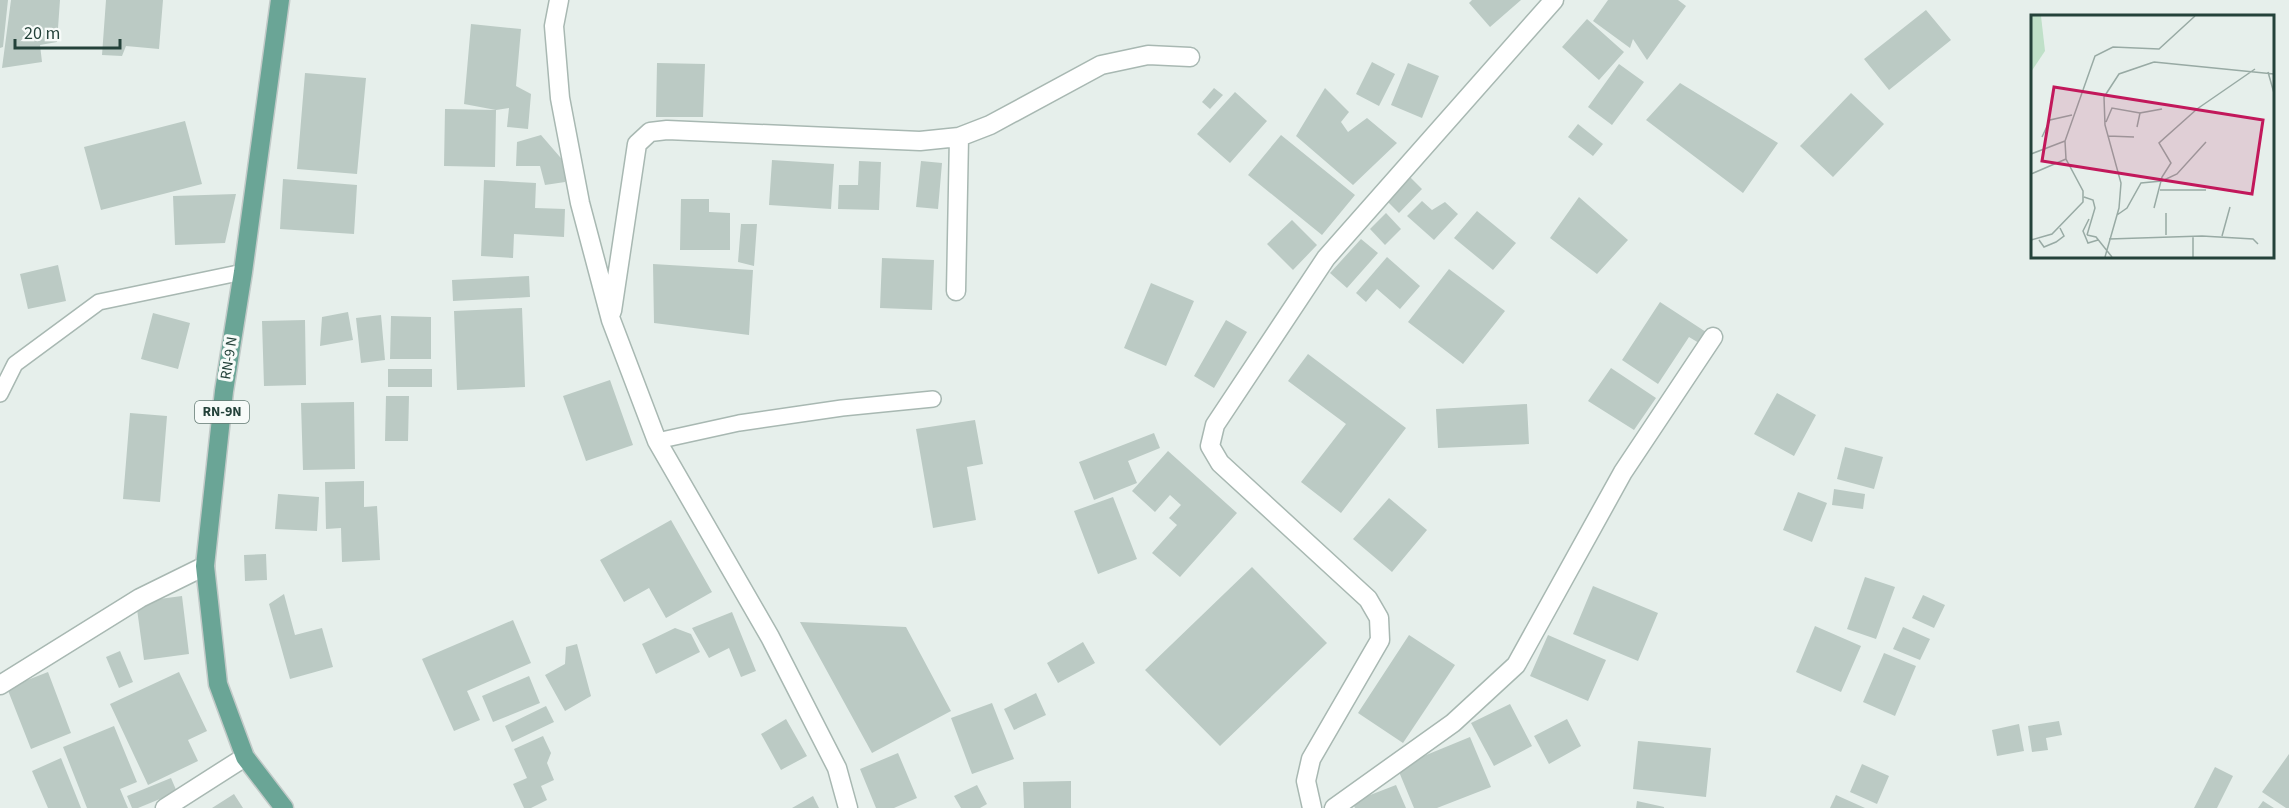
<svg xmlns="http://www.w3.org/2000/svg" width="2289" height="808" viewBox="0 0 2289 808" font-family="'Source Sans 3',sans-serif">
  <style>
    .building { fill: #bbcac4 }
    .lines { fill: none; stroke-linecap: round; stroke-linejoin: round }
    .service-casing { stroke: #a8b8b2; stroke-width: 18 }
    .minor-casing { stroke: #a8b8b2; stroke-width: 21 }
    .primary-casing { stroke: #c2cac8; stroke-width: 21 }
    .service { stroke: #fff; stroke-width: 15 }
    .minor { stroke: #fff; stroke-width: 18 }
    .primary { stroke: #6aa596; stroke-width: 18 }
    .labels { text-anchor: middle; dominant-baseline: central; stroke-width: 6; stroke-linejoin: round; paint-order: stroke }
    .shield { fill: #f7fbf9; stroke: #637a73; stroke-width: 1.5 }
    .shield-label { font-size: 14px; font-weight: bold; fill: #24423a }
    .street-label { font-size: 15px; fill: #24423a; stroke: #f7fbf9 }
    .inset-road { fill: none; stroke: #98aaa4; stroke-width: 1.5 }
    .view { fill: #c2185b; fill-opacity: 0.15; stroke: #c2185b; stroke-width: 3 }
    .inset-edge { fill: none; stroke: #24423a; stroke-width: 3 }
  </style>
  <rect width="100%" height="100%" fill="#e6efeb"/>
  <!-- building -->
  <path class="building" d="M 0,0 L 8,0 L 3,47 L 0,48 Z
    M 11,0 L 60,0 L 57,42 L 40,45 L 42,62 L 2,68 Z
    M 106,0 L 163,0 L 159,49 L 126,46 L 122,56 L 102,55 Z
    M 1472,0 L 1521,0 L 1490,27 L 1469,3 Z
    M 1608,0 L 1678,0 L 1686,6 L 1647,60 L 1633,39 L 1630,48 L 1593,21 Z
    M 1926,10 L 1951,40 L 1889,90 L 1864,59 Z
    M 1587,19 L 1624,52 L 1599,80 L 1562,47 Z
    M 471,24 L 521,29 L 516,86 L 531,94 L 528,129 L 507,127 L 509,108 L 496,110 L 464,104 Z
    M 1372,62 L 1395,74 L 1379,106 L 1356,94 Z
    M 657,63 L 705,64 L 703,117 L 656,117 Z
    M 1408,63 L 1439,76 L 1422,118 L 1391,105 Z
    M 1619,64 L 1644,82 L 1612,125 L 1588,107 Z
    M 305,73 L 366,78 L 357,174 L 297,169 Z
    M 1680,83 L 1778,143 L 1743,193 L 1646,120 Z
    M 1214,88 L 1223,95 L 1210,109 L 1202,102 Z
    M 1325,88 L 1349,112 L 1341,122 L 1348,132 L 1367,118 L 1397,143 L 1353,185 L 1296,136 Z
    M 1235,92 L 1267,121 L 1230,163 L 1197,134 Z
    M 1851,93 L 1884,124 L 1833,177 L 1800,146 Z
    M 445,109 L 496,110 L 495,167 L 444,166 Z
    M 185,121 L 202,184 L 101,210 L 84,147 Z
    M 1578,124 L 1603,144 L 1593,156 L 1568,137 Z
    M 541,135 L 566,164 L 565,182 L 545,185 L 540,166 L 516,166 L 517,142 Z
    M 1281,135 L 1355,195 L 1322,235 L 1248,175 Z
    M 772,160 L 834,164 L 831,209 L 769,205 Z
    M 859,161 L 881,162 L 879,210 L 838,209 L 839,185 L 858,185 Z
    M 921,161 L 942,163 L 938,209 L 916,207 Z
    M 1410,177 L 1422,189 L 1399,213 L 1387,201 Z
    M 283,179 L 357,185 L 354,234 L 280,229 Z
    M 484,180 L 536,183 L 535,208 L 565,209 L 564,237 L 514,234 L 513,258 L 481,256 Z
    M 236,194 L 225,243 L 175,245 L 173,196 Z
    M 1579,197 L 1628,240 L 1597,274 L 1550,238 Z
    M 681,199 L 709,199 L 709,212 L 730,213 L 730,250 L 680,250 Z
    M 1422,201 L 1432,210 L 1445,202 L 1458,214 L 1434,240 L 1407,216 Z
    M 1477,211 L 1516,243 L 1493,270 L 1454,238 Z
    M 1386,213 L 1401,229 L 1385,245 L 1370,229 Z
    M 1292,220 L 1317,245 L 1293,270 L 1267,244 Z
    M 741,224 L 757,224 L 754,266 L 738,262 Z
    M 1361,239 L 1378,253 L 1347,288 L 1330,273 Z
    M 1387,257 L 1420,286 L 1400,309 L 1377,289 L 1366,302 L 1356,293 Z
    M 882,258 L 934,260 L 932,310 L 880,308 Z
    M 653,264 L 753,270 L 749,335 L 654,323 Z
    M 58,265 L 66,301 L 28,309 L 20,274 Z
    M 1449,269 L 1505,311 L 1463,364 L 1408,322 Z
    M 529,276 L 530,297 L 453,301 L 452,280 Z
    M 1151,283 L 1194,301 L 1166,366 L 1124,348 Z
    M 1660,302 L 1706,332 L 1699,343 L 1689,337 L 1658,384 L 1622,360 Z
    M 522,308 L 525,387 L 457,390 L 454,311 Z
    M 348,312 L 353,340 L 320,346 L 322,317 Z
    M 153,313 L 190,323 L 178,369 L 141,359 Z
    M 381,315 L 385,360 L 361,363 L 356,318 Z
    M 391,316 L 431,317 L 431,359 L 390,359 Z
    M 305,320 L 306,385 L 264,386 L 262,321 Z
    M 1226,320 L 1247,332 L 1214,388 L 1194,376 Z
    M 1308,354 L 1406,428 L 1341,513 L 1301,482 L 1346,424 L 1288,381 Z
    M 1611,368 L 1656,398 L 1634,430 L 1588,401 Z
    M 388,369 L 432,369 L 432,387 L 388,387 Z
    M 610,380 L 633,445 L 586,461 L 563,396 Z
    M 1777,393 L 1816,415 L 1794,456 L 1754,434 Z
    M 386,396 L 409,396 L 408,441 L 385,441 Z
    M 354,402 L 355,469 L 303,470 L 301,403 Z
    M 1527,404 L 1529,444 L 1438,448 L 1436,409 Z
    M 130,413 L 167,416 L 160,502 L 123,499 Z
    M 975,420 L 983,464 L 967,467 L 976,520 L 933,528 L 916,429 Z
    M 1154,433 L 1160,448 L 1128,461 L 1137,483 L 1094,500 L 1079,462 Z
    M 1845,447 L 1883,457 L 1874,489 L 1837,479 Z
    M 1168,451 L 1237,513 L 1180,577 L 1152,553 L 1177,525 L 1169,518 L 1181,505 L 1170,495 L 1155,512 L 1132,491 Z
    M 364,481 L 364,507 L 377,506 L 380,560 L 342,562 L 341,528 L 326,529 L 325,482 Z
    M 1834,489 L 1865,494 L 1863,509 L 1832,505 Z
    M 1798,492 L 1827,503 L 1812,542 L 1783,530 Z
    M 278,494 L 319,497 L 317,531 L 275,529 Z
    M 1113,497 L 1137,559 L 1098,574 L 1074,511 Z
    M 1389,498 L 1427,530 L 1392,572 L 1353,539 Z
    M 671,520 L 712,592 L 666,618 L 649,588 L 624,602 L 600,560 Z
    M 266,554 L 267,580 L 245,581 L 244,555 Z
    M 1252,567 L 1327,643 L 1220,746 L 1145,670 Z
    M 1865,577 L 1895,587 L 1876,639 L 1847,629 Z
    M 1593,586 L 1658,613 L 1638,661 L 1573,634 Z
    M 284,594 L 295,635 L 322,628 L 333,667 L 290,679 L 269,604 Z
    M 1923,595 L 1945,605 L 1934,628 L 1912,618 Z
    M 182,596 L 189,654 L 144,660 L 136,602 Z
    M 732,612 L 756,671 L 741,677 L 729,648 L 709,658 L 692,628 Z
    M 513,620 L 531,663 L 467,691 L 480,720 L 454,731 L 422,659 Z
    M 800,622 L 906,627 L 951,711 L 872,753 Z
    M 1815,626 L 1861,646 L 1841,692 L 1796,672 Z
    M 1903,627 L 1930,639 L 1920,660 L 1893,649 Z
    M 675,628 L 691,634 L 700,652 L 656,674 L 642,644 Z
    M 1409,635 L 1455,665 L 1403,743 L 1358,713 Z
    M 1548,635 L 1606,660 L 1588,701 L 1530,676 Z
    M 1083,642 L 1095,663 L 1058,683 L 1047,663 Z
    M 577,644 L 591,696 L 565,711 L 545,675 L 565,664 L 566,647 Z
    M 120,651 L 133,682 L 119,688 L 106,657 Z
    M 1884,653 L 1916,666 L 1895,716 L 1863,702 Z
    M 48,672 L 71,733 L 31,749 L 7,688 Z
    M 179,672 L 207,731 L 188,740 L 198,761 L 148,785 L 110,704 Z
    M 529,676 L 540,703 L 493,722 L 482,696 Z
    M 1036,693 L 1046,715 L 1014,730 L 1004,709 Z
    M 992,703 L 1014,759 L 972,774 L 951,718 Z
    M 1510,704 L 1532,746 L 1494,766 L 1471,723 Z
    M 546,706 L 554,722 L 512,742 L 505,726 Z
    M 786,719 L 807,756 L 781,770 L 761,734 Z
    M 1567,719 L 1581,746 L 1549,764 L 1534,736 Z
    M 2059,721 L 2062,735 L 2046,738 L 2048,750 L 2032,752 L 2028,726 Z
    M 2019,724 L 2024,751 L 1997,756 L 1992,730 Z
    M 114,726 L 137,782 L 120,789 L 128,808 L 87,808 L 63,747 Z
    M 543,736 L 551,753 L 547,763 L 554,780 L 541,786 L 547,800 L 531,808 L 524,808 L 513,784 L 527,778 L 514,749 Z
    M 1470,737 L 1491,787 L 1437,808 L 1414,808 L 1397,767 Z
    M 1638,741 L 1711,748 L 1706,797 L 1633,789 Z
    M 898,753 L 917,798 L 894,808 L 876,808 L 860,769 Z
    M 2289,754 L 2289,808 L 2286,808 L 2262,792 Z
    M 61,758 L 81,808 L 48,808 L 32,771 Z
    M 1862,764 L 1889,776 L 1877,804 L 1850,792 Z
    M 2215,767 L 2233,776 L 2217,808 L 2194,808 Z
    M 171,778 L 177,792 L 138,808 L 132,808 L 127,796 Z
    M 1071,781 L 1071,808 L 1024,808 L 1023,782 Z
    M 977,785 L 987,804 L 980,808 L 961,808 L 954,796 Z
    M 1396,785 L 1406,808 L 1355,808 L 1352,802 Z
    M 234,794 L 243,808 L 212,808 Z
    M 1836,795 L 1865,808 L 1830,808 Z
    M 813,796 L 819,808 L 792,808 Z
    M 1637,801 L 1664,807 L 1664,808 L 1636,808 Z
    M 2263,801 L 2274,808 L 2258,808 Z"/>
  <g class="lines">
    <!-- service casing -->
    <g class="service-casing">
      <path id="service" d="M 0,394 L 15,364 L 99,302 L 243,272
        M 657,441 L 739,423 L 842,408 L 933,399"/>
    </g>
    <!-- minor casing -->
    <g class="minor-casing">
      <path id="minor" d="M 559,0 L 554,26 L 560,98 L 580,203 L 611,320 L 657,441 L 770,637 L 837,768 L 848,808
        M 956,291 L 959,137 L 990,125 L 1101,65 L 1148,55 L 1190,57
        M 612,311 L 637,144 L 650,132 L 667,130 L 920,141 L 959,137
        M 0,685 L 140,598 L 205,566
        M 165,808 L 245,757
        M 1312,808 L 1306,781 L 1311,759 L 1380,640 L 1379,618 L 1368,599 L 1220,463 L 1210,446 L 1215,425 L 1326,258 L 1554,0
        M 1334,808 L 1453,723 L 1516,665 L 1623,472 L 1713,337"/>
    </g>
    <!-- primary casing -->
    <g class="primary-casing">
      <path id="primary" d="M 280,0 L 243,272 L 224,391 L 205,566 L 218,684 L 245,757 L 284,808"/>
    </g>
    <!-- service -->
    <use href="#service" class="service"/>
    <!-- minor -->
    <use href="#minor" class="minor"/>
    <!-- primary -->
    <use href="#primary" class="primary"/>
  </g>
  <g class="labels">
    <!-- shield labels -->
    <rect class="shield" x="195" y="401" width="54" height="22" rx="4.5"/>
    <g class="shield-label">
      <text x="222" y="412">RN-9N</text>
    </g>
    <!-- street labels -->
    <g class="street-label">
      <text transform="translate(229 358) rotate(-81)">RN-9 N</text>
    </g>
  </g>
  <!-- overview -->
  <g transform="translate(2031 15)">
    <rect width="243" height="243" fill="#e6efeb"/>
    <path d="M 0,1 L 10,1 L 14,36 L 0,57 Z" fill="#bfe0c8"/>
    <path class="inset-road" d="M 123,47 L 243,59M 237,57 L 243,78M 75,107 L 81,93 L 109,98M 106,112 L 109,98 L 131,94M 77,121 L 103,122M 11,122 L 19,105 L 41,100M 0,139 L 34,126M 0,159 L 35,144M 129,175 L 175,175M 53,182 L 62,185 L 64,193 L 56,220M 123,193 L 131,162 L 140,148 L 128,128 L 166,94 L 224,54M 86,200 L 96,193 L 110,168 L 131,166 L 146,159 L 175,127M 58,204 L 52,216 L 57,228 L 67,225M 56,220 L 65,222 L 81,242M 135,220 L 135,198M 162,221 L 162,242M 191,221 L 199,192M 78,224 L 171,221 L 222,224 L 227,229M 0,225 L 21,219 L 52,187 L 52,176 L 35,144 L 34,126 L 64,41 L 82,32 L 128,34 L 164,1M 8,225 L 13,232 L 25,227 L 33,221 L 29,213M 74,242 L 88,193 L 90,168 L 74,110 L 73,82 L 88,59 L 123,47"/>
    <path class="view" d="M 23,72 L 232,105 L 221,179 L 11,146 Z"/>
    <rect width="243" height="243" class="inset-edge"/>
  </g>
  <!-- scale -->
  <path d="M15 39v9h105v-9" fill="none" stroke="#24423a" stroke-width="3"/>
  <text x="24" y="39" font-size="18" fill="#24423a" stroke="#f7fbf9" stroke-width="4.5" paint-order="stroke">20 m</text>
</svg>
